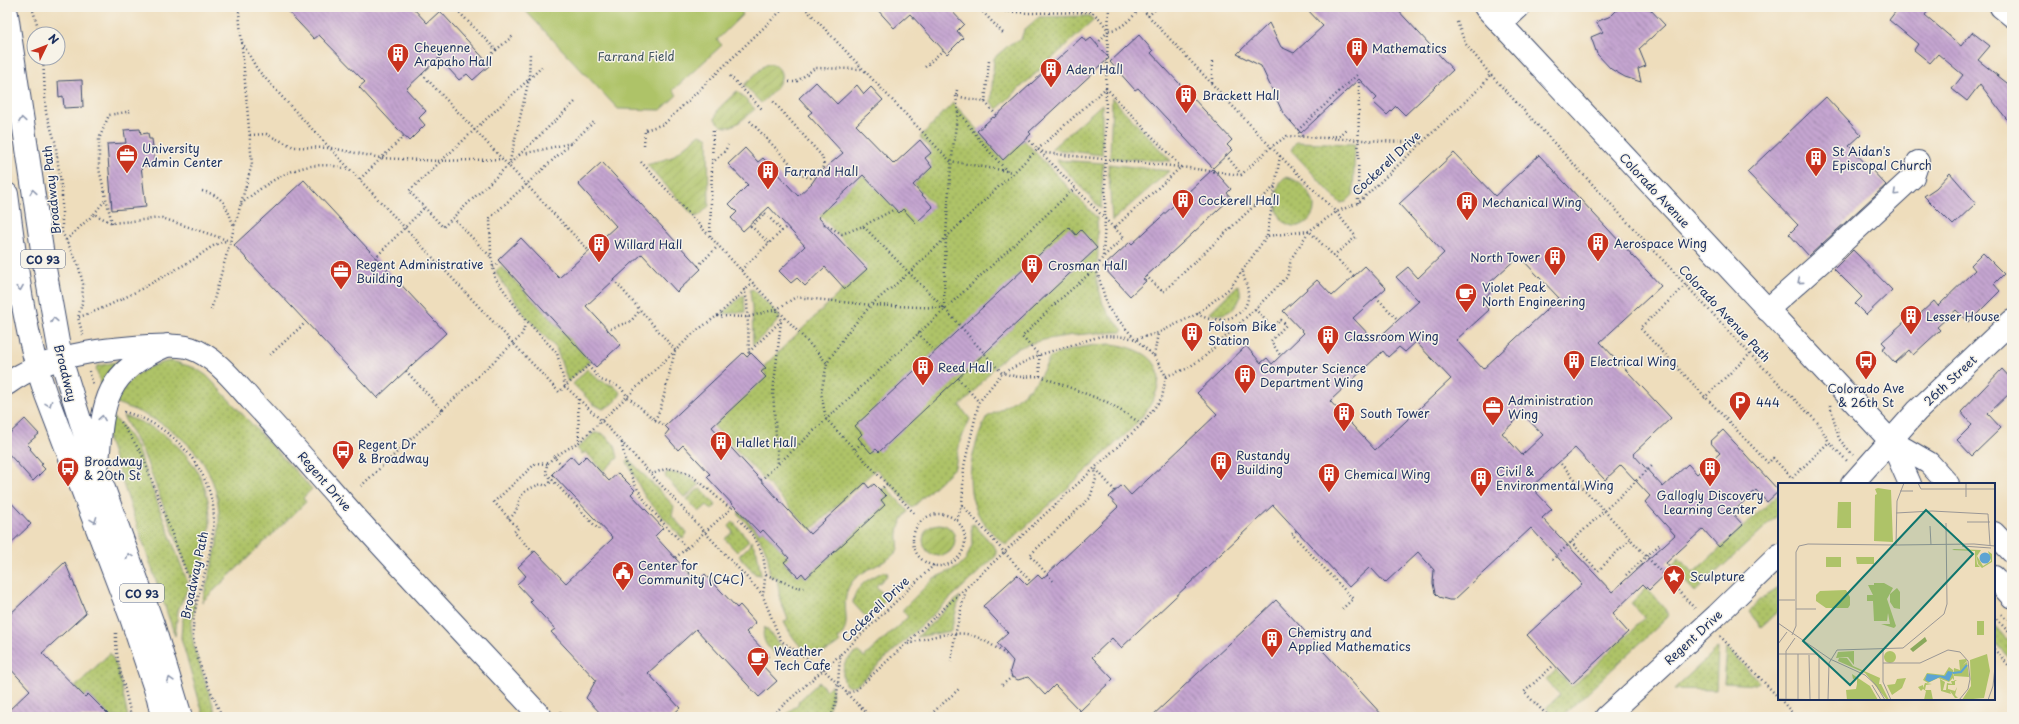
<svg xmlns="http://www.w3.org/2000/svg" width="2019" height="724" viewBox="0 0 2019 724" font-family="'Playpen Sans',sans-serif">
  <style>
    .grass { fill: url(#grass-dots); stroke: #647963 }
    .park { fill: #aec368; stroke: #647963 }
    .garden { fill: url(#garden-furrows); stroke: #647963 }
    .building { fill: url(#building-back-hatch); fill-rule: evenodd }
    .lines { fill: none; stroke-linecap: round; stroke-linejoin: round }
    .minor-casing { stroke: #3b496c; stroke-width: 24 }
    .major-casing { stroke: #3b496c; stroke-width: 24 }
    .path { stroke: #3b496c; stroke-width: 2.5; stroke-dasharray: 1 3; stroke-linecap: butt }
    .minor { stroke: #fff; stroke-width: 22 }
    .major { stroke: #fff; stroke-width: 22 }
    .oneway { stroke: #8d97ae }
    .labels { text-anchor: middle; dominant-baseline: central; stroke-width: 3; stroke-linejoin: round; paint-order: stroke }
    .shield { fill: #f7f3e8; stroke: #5d6a87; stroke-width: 1 }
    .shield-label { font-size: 11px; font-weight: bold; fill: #1b2f5e }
    .poi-label { font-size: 12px; fill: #1b2f5e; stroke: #f7f3e8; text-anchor: start }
    .park-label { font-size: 12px; fill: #405460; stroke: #f7f3e8 }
    .street-label { font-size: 12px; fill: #1b2f5e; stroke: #f7f3e8 }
    .inset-river { fill: none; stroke: #5da4d3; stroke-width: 2 }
    .inset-road { fill: none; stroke: #9a9796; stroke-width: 1 }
    .view { fill: #0f766e; fill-opacity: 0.15; stroke: #0f766e; stroke-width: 2 }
    .inset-edge { fill: none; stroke: #1b2f5e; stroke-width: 2 }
  </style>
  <defs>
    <pattern id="grass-dots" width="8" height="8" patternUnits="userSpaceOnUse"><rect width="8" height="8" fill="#aec368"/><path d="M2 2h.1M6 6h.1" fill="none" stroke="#8d9f59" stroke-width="1.8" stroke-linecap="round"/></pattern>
    <pattern id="garden-furrows" width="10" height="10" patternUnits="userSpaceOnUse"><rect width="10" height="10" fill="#aec368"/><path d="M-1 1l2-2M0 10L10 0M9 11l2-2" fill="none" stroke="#8d9f59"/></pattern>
    <pattern id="building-back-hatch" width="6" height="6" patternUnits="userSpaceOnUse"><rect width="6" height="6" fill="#c5a5d0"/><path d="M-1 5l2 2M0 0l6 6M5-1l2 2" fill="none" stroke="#9f87ac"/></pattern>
  </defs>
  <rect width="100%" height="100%" fill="#f7f3e8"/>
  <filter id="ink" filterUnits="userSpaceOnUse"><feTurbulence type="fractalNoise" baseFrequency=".025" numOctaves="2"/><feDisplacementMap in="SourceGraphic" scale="8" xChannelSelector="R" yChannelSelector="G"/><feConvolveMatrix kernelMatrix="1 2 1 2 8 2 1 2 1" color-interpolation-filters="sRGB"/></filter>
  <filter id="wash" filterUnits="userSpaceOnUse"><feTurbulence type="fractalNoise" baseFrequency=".012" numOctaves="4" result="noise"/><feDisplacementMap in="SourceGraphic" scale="16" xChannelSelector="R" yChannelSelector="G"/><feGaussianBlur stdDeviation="0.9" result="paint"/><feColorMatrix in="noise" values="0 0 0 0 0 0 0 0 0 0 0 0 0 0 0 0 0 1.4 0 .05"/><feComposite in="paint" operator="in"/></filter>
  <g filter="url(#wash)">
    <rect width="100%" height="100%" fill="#eeddbc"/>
    <!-- grass -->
    <path class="grass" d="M 1089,16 L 1094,20 L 997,109 L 991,102 L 994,58 L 1010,44 L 1021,39 L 1024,30 L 1039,17 Z
      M 1112,98 L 1171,161 L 1110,158 Z
      M 953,103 L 1003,156 L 1023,139 L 1097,218 L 1098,254 L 1096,277 L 1103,304 L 1109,314 L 1123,330 L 1121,332 C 1091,333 1038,336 1013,351 C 991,365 979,390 960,406 L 970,419 L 960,441 L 955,467 L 912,508 L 876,469 L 811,530 L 712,424 L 766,374 L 761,369 L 867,266 L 818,213 L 863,171 L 903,206 L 916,220 L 933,204 L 913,182 L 932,163 L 925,155 L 931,149 L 920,137 Z
      M 1102,104 L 1102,155 L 1051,149 Z
      M 1296,142 L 1355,144 L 1353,195 L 1346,202 L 1340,203 L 1291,150 Z
      M 1056,160 L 1103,163 L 1101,209 Z
      M 1108,164 L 1169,171 L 1112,221 Z
      M 1286,177 C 1301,179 1322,202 1311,217 C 1307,223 1301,227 1293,226 C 1271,223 1273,182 1286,177 Z
      M 501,266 L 590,361 L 568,382 L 556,348 L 525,315 L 498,276 L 496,271 Z
      M 1238,285 C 1248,302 1225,321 1210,312 Z
      M 753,289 L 779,315 L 780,319 L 753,345 L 752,308 L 750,290 Z
      M 744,295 L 745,312 L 722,314 L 741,297 Z
      M 1112,344 C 1177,353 1166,394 1129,431 L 1006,545 C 1000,539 991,533 986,526 C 960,494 970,451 987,417 C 1013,403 1039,387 1049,358 C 1069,348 1089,345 1112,344 Z
      M 172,361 L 195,368 L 207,376 L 312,489 L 303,498 L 306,502 L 202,602 C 209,574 221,543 219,513 C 216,454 168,420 116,403 C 125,379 147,364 172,361 Z
      M 587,369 L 599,380 L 614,386 L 621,393 C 618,400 610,406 603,409 L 593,404 L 573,384 Z
      M 111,416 L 121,424 L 136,446 L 189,586 L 178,610 L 175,636 L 107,437 Z
      M 123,416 C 173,429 212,471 210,524 C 209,545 202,566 197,586 L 194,586 L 144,455 Z
      M 594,433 L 602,433 L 615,445 L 618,458 L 603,471 L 586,452 L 582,454 L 577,448 Z
      M 629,459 L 674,506 L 672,516 L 687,533 L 683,539 L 645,497 L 627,462 Z
      M 667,472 L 686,475 L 699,485 L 686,497 L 683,496 L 666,478 L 665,475 Z
      M 886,487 L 908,511 C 903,518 899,524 898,533 C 897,538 900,547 897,551 C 882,569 850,569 846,596 C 843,613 852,625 838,640 L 840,642 C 813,666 797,647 784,622 L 788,619 L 780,600 L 777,577 L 771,577 C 768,571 769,565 768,558 C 764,540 751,527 738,514 L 740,512 L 760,533 L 763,530 L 789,558 L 784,563 L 798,577 L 802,573 L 806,578 L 885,505 L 881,500 L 886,496 L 881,491 Z
      M 701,489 L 716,505 L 712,510 L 707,505 L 699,512 L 687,499 L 697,490 Z
      M 1779,494 L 1779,514 L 1695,592 L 1671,566 L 1679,558 L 1693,573 Z
      M 733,522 L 748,539 L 748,542 L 737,552 L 725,539 L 733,532 L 729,526 Z
      M 974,524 L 996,549 L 996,556 L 858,684 L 849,687 L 845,684 C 840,671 844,657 858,652 L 864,657 L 908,617 L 903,611 L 903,609 L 934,578 L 957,568 L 966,559 L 972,545 L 971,525 Z
      M 751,541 L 757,552 L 761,575 L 755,574 L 739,556 L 749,546 Z
      M 883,572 L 887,572 L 888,575 L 876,586 L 887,599 L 867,618 L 853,603 C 854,586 870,578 883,572 Z
      M 1646,588 L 1666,609 L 1668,617 L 1561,717 L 1555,717 L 1546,708 L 1560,695 L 1546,680 L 1556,670 L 1572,687 L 1645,618 L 1631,603 Z
      M 1779,588 L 1779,610 L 1761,627 L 1749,612 L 1758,601 Z
      M 960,596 L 951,631 L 917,637 Z
      M 190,601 L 195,604 L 191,626 L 194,648 L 217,717 L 204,717 L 181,638 L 182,623 L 186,607 Z
      M 1994,624 L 2012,644 L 2012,661 L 1994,642 Z
      M 765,627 L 786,652 L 786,655 C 773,659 758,639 765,627 Z
      M 1718,648 L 1716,690 L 1674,689 Z
      M 1727,648 L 1759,682 L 1756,685 L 1724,683 Z
      M 110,653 L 117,667 L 128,717 L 111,717 L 88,694 L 79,703 L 79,691 L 75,687 Z
      M 819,682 L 826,690 L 831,685 C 835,697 830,708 823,717 L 787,717 L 788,713 L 799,703 L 798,702 Z"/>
    <!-- park -->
    <path class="park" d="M 522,7 L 738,7 L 743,14 L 717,40 L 722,45 L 673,90 L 677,95 L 661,110 L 618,109 Z"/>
    <!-- garden -->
    <path class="garden" d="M 768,64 C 773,64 776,65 779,69 C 788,81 768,96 761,103 L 744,85 L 764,66 Z
      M 737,91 L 755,109 C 744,118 726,138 715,119 L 718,109 Z
      M 700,134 L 707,137 L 708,139 L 709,206 L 700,215 L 695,217 L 647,165 L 672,157 Z
      M 127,360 L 102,387 L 96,369 L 97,366 Z
      M923 540a16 16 0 1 1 32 0a16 16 0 1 1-32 0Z"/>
    <g id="blocks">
      <!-- building -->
      <path class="building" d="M 284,7 L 412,7 L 427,23 L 440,11 L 490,65 L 473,80 L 467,74 L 459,80 L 439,58 L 406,89 L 426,111 L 419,118 L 425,125 L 409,141 L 359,87 L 365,82 L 319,35 L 314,39 Z
        M 875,7 L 948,7 L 964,24 L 957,31 L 963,38 L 947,54 L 910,14 L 894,28 Z
        M 1305,7 L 1395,7 L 1453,70 L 1405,115 L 1396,106 L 1387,115 L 1373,102 L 1377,98 L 1359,79 L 1301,133 L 1283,113 L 1261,66 L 1237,54 L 1269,23 L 1281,47 L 1294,53 L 1323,26 Z
        M 1620,7 L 1648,7 L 1665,25 L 1639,49 L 1646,66 L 1638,69 L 1641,82 L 1625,77 L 1611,69 L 1597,54 L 1591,37 L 1603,32 L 1596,22 L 1611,16 Z
        M 1899,7 L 1931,7 L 1925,15 L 1961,46 L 1972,32 L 1990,46 L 1978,60 L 2012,87 L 2012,126 L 1980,84 L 1967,101 L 1952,89 L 1963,75 L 1938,54 L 1930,63 L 1914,50 L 1918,44 L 1889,20 Z
        M 1139,35 L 1153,51 L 1151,53 L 1232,140 L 1227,145 L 1232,150 L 1213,168 L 1138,88 L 1135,90 L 1110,62 Z
        M 1082,37 L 1086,42 L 1091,38 L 1109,58 L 1029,132 L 1031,134 L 1003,160 L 977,131 L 993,117 L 994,118 Z
        M 82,80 L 83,107 L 64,108 L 63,96 L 59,97 L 58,81 Z
        M 816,82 L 837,104 L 857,85 L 864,94 L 871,87 L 883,100 L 856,125 L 894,164 L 920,140 L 931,153 L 925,158 L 932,167 L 913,185 L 933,207 L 916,223 L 903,209 L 899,213 L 863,175 L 818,217 L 867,269 L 845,289 L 825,267 L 805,286 L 797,278 L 791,283 L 779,271 L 805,246 L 769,207 L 743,231 L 731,218 L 737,212 L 729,204 L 748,185 L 728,164 L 745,148 L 758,162 L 763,158 L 798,196 L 812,183 L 818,174 L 843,153 L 808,115 L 812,112 L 799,98 Z
        M 1826,97 L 1861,135 L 1849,146 L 1886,185 L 1809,256 L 1789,234 L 1798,225 L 1747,172 Z
        M 140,129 L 141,134 L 148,133 L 149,139 L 152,139 L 155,165 L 141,166 L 146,207 L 112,210 L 107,144 L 126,143 L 124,130 Z
        M 1454,153 L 1495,196 L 1539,155 L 1661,286 L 1600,342 L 1671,418 L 1633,454 L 1663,487 L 1688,464 L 1697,474 L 1720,453 L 1710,442 L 1723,430 L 1779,491 L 1767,502 L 1756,490 L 1732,513 L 1743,525 L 1719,547 L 1703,529 L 1666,563 L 1671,569 L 1649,590 L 1643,584 L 1612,614 L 1628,632 L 1572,684 L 1527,635 L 1582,584 L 1531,528 L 1454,600 L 1449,600 L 1439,597 L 1435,593 L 1433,583 L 1434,570 L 1418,552 L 1385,583 L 1370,567 L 1349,587 L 1273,505 L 1121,648 L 1112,638 L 1092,657 L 1113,679 L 1080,711 L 1055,685 L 1045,695 L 1028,677 L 1018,680 L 1012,677 L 1010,671 L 1013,661 L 997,643 L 1008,633 L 983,606 L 1017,575 L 1027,585 L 1038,575 L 1042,579 L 1118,507 L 1109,497 L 1122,485 L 1131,495 L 1217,414 L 1197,393 L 1246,346 L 1261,363 L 1267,358 L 1272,364 L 1304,333 L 1283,311 L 1317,280 L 1332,296 L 1365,266 L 1386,288 L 1353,318 L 1375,341 L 1419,301 L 1396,277 L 1408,267 L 1418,278 L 1444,253 L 1399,204 ZM 1519,256 L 1559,298 L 1483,369 L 1456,340 L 1489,310 L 1481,301 L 1492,291 L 1487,285 ZM 1416,342 L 1451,379 L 1375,450 L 1330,401 L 1383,351 L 1388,357 L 1399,347 L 1405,352 ZM 1523,414 L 1543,435 L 1522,455 L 1502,433 ZM 1575,448 L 1605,480 L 1621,465 L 1650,496 L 1645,502 L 1675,535 L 1612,592 L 1542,518 L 1552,509 L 1531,487 Z
        M 602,162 L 701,269 L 677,292 L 642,254 L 586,306 L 621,344 L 596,367 L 498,260 L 521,238 L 559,278 L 616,226 L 578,184 Z
        M 1213,169 L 1231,189 L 1227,193 L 1231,198 L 1143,279 L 1146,281 L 1130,296 L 1103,267 L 1130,242 L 1132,244 Z
        M 1950,173 L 1976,203 L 1953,225 L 1924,196 L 1936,188 Z
        M 304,180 L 446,333 L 377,398 L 234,245 Z
        M 1069,227 L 1076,235 L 1081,230 L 1097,248 L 879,452 L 876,449 L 871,453 L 858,438 L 862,434 L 855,426 Z
        M 1853,250 L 1892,290 L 1866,315 L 1855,304 L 1862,297 L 1834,269 Z
        M 1983,253 L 2004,274 L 1994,284 L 2000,291 L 1969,322 L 1956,310 L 1937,327 L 1940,330 L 1913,355 L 1909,350 L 1895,363 L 1882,349 L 1886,346 L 1882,342 L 1904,322 L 1908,325 L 1934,301 L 1938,306 L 1975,270 L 1971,265 Z
        M 743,353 L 747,357 L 751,353 L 766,368 L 761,372 L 766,377 L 712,427 L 810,534 L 865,483 L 869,488 L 874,484 L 886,496 L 881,500 L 885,505 L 806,578 L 802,573 L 798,577 L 784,562 L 789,558 L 763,530 L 760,533 L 734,506 L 707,477 L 710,474 L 683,445 L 678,450 L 665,435 L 669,430 L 665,426 Z
        M 2002,369 L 2012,380 L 2012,391 L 1988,414 L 2001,428 L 1972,456 L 1957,440 L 1972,425 L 1961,412 Z
        M 25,419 L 39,434 L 27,444 L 31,448 L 30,449 L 43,464 L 41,465 L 45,469 L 33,481 L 7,452 L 7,436 Z
        M 571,456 L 578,464 L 586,456 L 609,481 L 618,473 L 635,490 L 631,494 L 663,528 L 655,536 L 697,582 L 705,574 L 737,608 L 740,605 L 756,623 L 746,632 L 769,656 L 761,664 L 777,681 L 759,697 L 696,629 L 648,673 L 680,708 L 670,717 L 604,717 L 586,698 L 596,680 L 551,632 L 555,629 L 530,602 L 532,600 L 517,584 L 526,576 L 518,567 L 535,551 L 566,583 L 613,538 L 552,474 Z
        M 7,498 L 31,524 L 7,547 Z
        M 65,562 L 86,613 L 42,653 L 85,697 L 88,694 L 111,717 L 7,717 L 7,712 L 30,690 L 7,665 L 7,617 Z
        M 1276,600 L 1384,717 L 1151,717 Z"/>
    </g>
  </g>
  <g filter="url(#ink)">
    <use href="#blocks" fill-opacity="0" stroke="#3b496c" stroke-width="1"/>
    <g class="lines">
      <!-- minor casing -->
      <g class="minor-casing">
        <path id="minor" d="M 1485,7 L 1501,24
          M 2001,7 L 2012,16
          M 1767,310 L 1820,263 L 1913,177 L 1918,162
          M 7,384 C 46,355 100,349 148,346 C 161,346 176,344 190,348 C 215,356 234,381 251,400 C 286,436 318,475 352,513 C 414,582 478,649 541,717
          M 1852,484 L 1917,411 L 2012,321
          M 1606,717 L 1717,615 L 1779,555"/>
      </g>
      <!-- major casing -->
      <g class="major-casing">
        <path id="major" d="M 1519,7 L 1501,24 L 1884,434 L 1891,441 L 1929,463 L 1948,484
          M 7,14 L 44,263 L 61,359 L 85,436 L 153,624 L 181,717
          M 7,194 C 16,261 23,331 46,395 L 130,615 L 158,698 L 162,717
          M 1891,441 L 1910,484
          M 98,463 C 103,400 104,373 168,345
          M 1994,533 L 2012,552
          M 1994,577 L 2012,597"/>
      </g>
      <!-- path -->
      <path class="path" d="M 32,7 L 40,34
        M 454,7 L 496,50 L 485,61
        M 804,7 L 950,161 L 1012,172
        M 978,7 L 980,9 L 1028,13 L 1092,12 L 1100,19 L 1108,30 C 1121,31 1132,17 1141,8
        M 1087,7 L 1092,12
        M 1109,7 L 1106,88 L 1105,219 L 1103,257 L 1096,268 L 1108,308 L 1135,339 L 1154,356 L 1158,333
        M 1140,7 L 1271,147 L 1336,212 L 1356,237 L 1333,256
        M 980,9 L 1004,34
        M 1148,16 L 1158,7
        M 1457,22 L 1465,43 L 1490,74 L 1750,354 L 1818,423 L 1829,442 L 1848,462
        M 242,42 L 257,69 L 283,98 L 559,392 L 588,366 L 593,363
        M 1097,44 L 1108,31
        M 496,50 L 513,36
        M 43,58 L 46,113 L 55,141 L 62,193 L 62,232 L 78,264 L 83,284 L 82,303 L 78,318 L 83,335
        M 1212,62 L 1212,83
        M 542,67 L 409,191 L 443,227 L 575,102
        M 925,67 L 943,50
        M 422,74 L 589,251
        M 730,76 L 763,110
        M 789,82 L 796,82 L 815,68 L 861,69
        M 957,90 L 956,96 L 985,102 L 997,116
        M 956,96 L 958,111 L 986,148 L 1007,171
        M 985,102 L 989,61
        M 750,121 L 801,175 L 810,178 C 821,173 827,166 821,155 L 772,100
        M 250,135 L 266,134 L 294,147 L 331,148 L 381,158 L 441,161 L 503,159
        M 1302,136 L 1297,131 L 1357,75
        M 1327,137 L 1339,136 L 1347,128
        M 1027,138 L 1114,228
        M 644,145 L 645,130 L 664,124 L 785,7
        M 519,155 L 571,143
        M 1226,155 L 1241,174
        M 641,162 L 827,363
        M 712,163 L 725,151 L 728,145
        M 509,165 L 529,79 L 530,54
        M 360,179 L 404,136
        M 202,191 C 225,196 226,207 234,226
        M 1358,203 L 1359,79
        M 241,204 C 273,177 308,155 350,170
        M 94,214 L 106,199
        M 453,218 L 490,256
        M 112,223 L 99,169 L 99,139 L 109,115 L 132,111
        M 824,224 L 842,234 L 863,226 L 944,308 L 1002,373 L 1018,377 L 1040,376 L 1107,402 L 1142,424
        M 863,226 L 895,209
        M 710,236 L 713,131
        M 1267,236 L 1280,156
        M 66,240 L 94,214 L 112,223 L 162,218 L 230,241
        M 769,243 L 751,226 L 765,213 L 782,231
        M 1104,256 L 1124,237 L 1114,228 L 1181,167 L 1241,175 L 1271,147 L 1287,136 L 1421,143
        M 375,258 L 424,208
        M 698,266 L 718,246
        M 493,267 L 500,262
        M 741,270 L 787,226
        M 1146,276 L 1163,292 L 1275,186
        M 614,280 L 676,351
        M 1686,285 L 1640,328 L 1768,463 L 1773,458 L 1792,478 L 1829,442
        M 744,289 L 747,300 L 749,352 L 747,357
        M 1376,297 L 1398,320
        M 1255,309 L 1272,327 L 1281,320 L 1286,325 L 1271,341 L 1280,355
        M 211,310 L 252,164 L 239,12 L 244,7
        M 777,311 L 781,321 L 773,393 L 778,464
        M 1197,314 C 1202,316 1207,319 1212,319 C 1229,322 1249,313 1248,294 C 1248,287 1244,279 1243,272
        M 717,316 L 748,317 L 777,309 L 796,297 L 871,305 L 944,308 C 945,242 948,177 958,111
        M 79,317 C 119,304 154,281 191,261 C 203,254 214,242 228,241
        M 525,319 L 557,353 L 565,386 L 602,421 L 762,594 L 781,641 L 823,669 L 847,693 L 855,691 L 1142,424 L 1162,398 L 1166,376 L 1154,356
        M 607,330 L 631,321 L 640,310
        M 918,333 L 934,351
        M 749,352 L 781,321
        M 270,355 L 305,323
        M 588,366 L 601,380 L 620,387 L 628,397 L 655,420 L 665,426
        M 89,371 L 93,384
        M 406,371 L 442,410
        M 1040,376 L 1039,355 L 1022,337 L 1057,302 L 1096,268
        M 1166,376 L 1186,369 L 1203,358 L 1255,309 L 1287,277 L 1291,259 L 1309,231 L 1354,276
        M 958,378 L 979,402
        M 1704,398 L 1750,354
        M 578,399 L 579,442
        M 1830,405 L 1839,439 L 1853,455
        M 124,412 C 168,423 205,461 213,506 C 215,519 213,532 211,545 C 207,573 194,600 193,628 C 191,655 212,692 222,717
        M 655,420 L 661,407 L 675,351
        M 121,422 L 142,454 L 193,590 L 191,596 L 197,603
        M 622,443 C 628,489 656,516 687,548 L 675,558
        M 855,449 L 862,443
        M 554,457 L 547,464 L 546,473 L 598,529 L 602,528
        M 1561,464 L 1696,610
        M 562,465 L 554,457 L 579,442 L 696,331 L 717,316 L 753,283
        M 1096,469 L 1115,491
        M 651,474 C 656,473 661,470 666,469 C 689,465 713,496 730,508
        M 761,480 L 1075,188
        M 361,486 L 521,336 L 524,329 L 525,319 L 495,278 L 491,256 L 490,218 L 594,122
        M 880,490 L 887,484
        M 962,505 L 1031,582
        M 914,513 L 826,419 L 821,393 L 827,363 L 847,333 L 871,305 L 909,273 L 1038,149 L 1045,153 L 1181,167 L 1106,88 L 1038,149
        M913 540a26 26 0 1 1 52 0a26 26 0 1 1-52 0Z
        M 509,519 C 526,504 509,495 541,484 L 546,486 L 553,480
        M 739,519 C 762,544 769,560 763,594
        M 957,520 L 962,505 L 964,466 L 979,402 L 1002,373 L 1039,355 L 1101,336 L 1126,337 L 1135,339 L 1158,333 L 1197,314 L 1230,288 L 1267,236 L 1309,231 L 1336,212 L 1358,203 L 1483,85 L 1490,74
        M 1296,531 L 1292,534 L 1353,599 L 1342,609
        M 1571,542 L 1598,571 L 1630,539
        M 687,548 L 734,506
        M 533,552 L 514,532 L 518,528 L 494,502 L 536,463 L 547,464
        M 1552,560 L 1653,465
        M 766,575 C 779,579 791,587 804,588
        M 1626,575 L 1660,544
        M 1053,581 L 1030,555 L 1090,498 L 1096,479 L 1095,469
        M 2001,614 L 2012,625
        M 1994,616 L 2012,636
        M 116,633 C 115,662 126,689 131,717
        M 1720,636 L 1779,698
        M 908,644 C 924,638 957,629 974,636 C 986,640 997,649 1009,656
        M 1994,649 L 2012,669
        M 951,662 L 955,635 L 966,589
        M 1002,685 L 1012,677
        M 847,694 L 871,717
        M 1780,699 L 1796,717
        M 560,712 L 565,717
        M 770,717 L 841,654
        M 830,717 C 840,703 837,673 841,654 L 934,565
        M 928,717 L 960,688
        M 1549,717 L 1524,692 L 1554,665"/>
      <!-- minor -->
      <use href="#minor" class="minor"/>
      <!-- major -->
      <use href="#major" class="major"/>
    </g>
    <!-- one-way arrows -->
    <defs><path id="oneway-chevron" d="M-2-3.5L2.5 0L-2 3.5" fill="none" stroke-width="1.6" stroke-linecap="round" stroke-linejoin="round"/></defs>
    <g class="oneway">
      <use href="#oneway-chevron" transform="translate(22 120) rotate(-99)"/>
      <use href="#oneway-chevron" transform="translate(33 192) rotate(-99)"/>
      <use href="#oneway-chevron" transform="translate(1896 193) rotate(137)"/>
      <use href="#oneway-chevron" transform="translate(1800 281) rotate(140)"/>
      <use href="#oneway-chevron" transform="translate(20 288) rotate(81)"/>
      <use href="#oneway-chevron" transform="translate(54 320) rotate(-100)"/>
      <use href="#oneway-chevron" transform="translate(49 404) rotate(69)"/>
      <use href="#oneway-chevron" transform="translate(102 418) rotate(-81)"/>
      <use href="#oneway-chevron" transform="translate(94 520) rotate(69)"/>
      <use href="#oneway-chevron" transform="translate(129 556) rotate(-110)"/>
      <use href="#oneway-chevron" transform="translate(170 680) rotate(-107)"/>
    </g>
  </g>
  <!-- icons -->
  <defs>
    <g id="building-pin" transform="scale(1.15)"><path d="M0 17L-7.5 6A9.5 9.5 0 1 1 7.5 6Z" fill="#c8321e" stroke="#f7f3e8"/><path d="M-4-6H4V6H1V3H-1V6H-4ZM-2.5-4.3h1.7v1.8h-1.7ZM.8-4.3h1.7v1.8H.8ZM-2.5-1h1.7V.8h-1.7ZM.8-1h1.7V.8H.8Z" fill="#fff"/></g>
    <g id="office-pin" transform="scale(1.15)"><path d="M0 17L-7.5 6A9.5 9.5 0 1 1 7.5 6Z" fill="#c8321e" stroke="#f7f3e8"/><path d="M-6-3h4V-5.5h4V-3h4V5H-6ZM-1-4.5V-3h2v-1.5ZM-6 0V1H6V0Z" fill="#fff"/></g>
    <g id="cafe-pin" transform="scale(1.15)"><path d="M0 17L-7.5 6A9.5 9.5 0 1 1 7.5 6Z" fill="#c8321e" stroke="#f7f3e8"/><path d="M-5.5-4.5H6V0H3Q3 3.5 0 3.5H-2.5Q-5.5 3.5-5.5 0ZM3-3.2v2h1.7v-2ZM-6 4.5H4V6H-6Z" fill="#fff"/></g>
    <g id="bus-pin" transform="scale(1.15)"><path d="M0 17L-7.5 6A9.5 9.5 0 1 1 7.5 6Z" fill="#c8321e" stroke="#f7f3e8"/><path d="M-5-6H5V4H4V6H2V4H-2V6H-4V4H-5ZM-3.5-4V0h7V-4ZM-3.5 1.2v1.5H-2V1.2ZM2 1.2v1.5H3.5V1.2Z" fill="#fff"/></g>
    <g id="parking-pin" transform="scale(1.15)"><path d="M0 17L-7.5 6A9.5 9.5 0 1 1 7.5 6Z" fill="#c8321e" stroke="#f7f3e8"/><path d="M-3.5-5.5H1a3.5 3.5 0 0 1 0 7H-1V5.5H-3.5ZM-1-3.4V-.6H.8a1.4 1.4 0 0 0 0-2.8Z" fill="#fff"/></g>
    <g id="civic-pin" transform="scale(1.15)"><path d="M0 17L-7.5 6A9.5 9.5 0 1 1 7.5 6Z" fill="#c8321e" stroke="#f7f3e8"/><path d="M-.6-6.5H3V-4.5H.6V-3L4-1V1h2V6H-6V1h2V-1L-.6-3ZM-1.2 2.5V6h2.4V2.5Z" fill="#fff"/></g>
    <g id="sight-pin" transform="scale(1.15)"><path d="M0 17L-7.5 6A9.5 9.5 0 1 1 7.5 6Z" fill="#c8321e" stroke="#f7f3e8"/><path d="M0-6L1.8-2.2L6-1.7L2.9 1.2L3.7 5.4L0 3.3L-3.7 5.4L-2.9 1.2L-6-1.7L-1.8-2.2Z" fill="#fff"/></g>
  </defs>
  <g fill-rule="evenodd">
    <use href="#building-pin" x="1357" y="48"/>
    <use href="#building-pin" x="398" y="54"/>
    <use href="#building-pin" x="1051" y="69"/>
    <use href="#building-pin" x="1186" y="95"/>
    <use href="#office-pin" x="127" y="155"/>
    <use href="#building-pin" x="1816" y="158"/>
    <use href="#building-pin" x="768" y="171"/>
    <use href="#building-pin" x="1183" y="200"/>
    <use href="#building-pin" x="1467" y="202"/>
    <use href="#building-pin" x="1598" y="243"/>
    <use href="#building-pin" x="599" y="244"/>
    <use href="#building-pin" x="1555" y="257"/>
    <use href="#building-pin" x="1032" y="265"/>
    <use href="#office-pin" x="341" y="271"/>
    <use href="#cafe-pin" x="1466" y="294"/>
    <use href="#building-pin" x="1911" y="316"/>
    <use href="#building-pin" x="1192" y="333"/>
    <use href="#building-pin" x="1328" y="336"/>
    <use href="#building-pin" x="1574" y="361"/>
    <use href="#bus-pin" x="1866" y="361"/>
    <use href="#building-pin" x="923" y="367"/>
    <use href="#building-pin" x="1245" y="375"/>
    <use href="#parking-pin" x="1740" y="402"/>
    <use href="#office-pin" x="1493" y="407"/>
    <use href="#building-pin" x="1344" y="413"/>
    <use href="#building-pin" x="721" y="442"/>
    <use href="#bus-pin" x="343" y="451"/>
    <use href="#building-pin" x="1221" y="462"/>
    <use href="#bus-pin" x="68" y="468"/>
    <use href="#building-pin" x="1710" y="468"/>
    <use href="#building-pin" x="1329" y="474"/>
    <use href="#building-pin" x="1481" y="478"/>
    <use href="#civic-pin" x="623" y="572"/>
    <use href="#sight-pin" x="1674" y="576"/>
    <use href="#building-pin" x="1272" y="639"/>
    <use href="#cafe-pin" x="758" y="658"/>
  </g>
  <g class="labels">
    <!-- shield labels -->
    <g class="shield">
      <rect x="21" y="250" width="44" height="18" rx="3"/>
      <rect x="120" y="584" width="44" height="18" rx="3"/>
    </g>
    <g class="shield-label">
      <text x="43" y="259">CO 93</text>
      <text x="142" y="593">CO 93</text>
    </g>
    <!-- poi labels -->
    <g class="poi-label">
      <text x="414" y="47">Cheyenne<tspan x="414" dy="14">Arapaho Hall</tspan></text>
      <text x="1372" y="48">Mathematics</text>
      <text x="1066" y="69">Aden Hall</text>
      <text x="1202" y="95">Brackett Hall</text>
      <text x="142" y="148">University<tspan x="142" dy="14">Admin Center</tspan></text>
      <text x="1832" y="151">St Aidan's<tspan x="1832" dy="14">Episcopal Church</tspan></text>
      <text x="784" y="171">Farrand Hall</text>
      <text x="1198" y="200">Cockerell Hall</text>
      <text x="1482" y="202">Mechanical Wing</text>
      <text x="1614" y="243">Aerospace Wing</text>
      <text x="614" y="244">Willard Hall</text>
      <text x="1540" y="257" text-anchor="end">North Tower</text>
      <text x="356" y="264">Regent Administrative<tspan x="356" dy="14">Building</tspan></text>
      <text x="1048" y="265">Crosman Hall</text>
      <text x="1482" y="287">Violet Peak<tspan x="1482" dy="14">North Engineering</tspan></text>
      <text x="1926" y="316">Lesser House</text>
      <text x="1208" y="326">Folsom Bike<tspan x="1208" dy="14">Station</tspan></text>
      <text x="1344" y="336">Classroom Wing</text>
      <text x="1590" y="361">Electrical Wing</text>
      <text x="938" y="367">Reed Hall</text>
      <text x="1260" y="368">Computer Science<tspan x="1260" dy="14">Department Wing</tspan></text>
      <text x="1866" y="388" text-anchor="middle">Colorado Ave<tspan x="1866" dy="14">&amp; 26th St</tspan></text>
      <text x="1508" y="400">Administration<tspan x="1508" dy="14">Wing</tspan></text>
      <text x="1756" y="402">444</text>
      <text x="1360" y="413">South Tower</text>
      <text x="736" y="442">Hallet Hall</text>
      <text x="358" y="444">Regent Dr<tspan x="358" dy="14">&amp; Broadway</tspan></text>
      <text x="1236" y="455">Rustandy<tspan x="1236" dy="14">Building</tspan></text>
      <text x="84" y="461">Broadway<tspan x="84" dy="14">&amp; 20th St</tspan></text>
      <text x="1496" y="471">Civil &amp;<tspan x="1496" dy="14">Environmental Wing</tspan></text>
      <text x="1344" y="474">Chemical Wing</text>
      <text x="1710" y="495" text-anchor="middle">Gallogly Discovery<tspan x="1710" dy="14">Learning Center</tspan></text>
      <text x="638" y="565">Center for<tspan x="638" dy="14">Community (C4C)</tspan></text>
      <text x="1690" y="576">Sculpture</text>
      <text x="1288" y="632">Chemistry and<tspan x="1288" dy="14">Applied Mathematics</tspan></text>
      <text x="774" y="651">Weather<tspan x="774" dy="14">Tech Cafe</tspan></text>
    </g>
    <!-- park labels -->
    <g class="park-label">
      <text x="636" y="56">Farrand Field</text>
    </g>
    <!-- street labels -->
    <g class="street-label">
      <text transform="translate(1386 163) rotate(-43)">Cockerell Drive</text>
      <text transform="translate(51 190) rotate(-96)">Broadway Path</text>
      <text transform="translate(1655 190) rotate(47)">Colorado Avenue</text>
      <text transform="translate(1725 313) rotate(47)">Colorado Avenue Path</text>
      <text transform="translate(66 373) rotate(76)">Broadway</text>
      <text transform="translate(1950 380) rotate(-43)">26th Street</text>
      <text transform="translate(325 481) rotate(49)">Regent Drive</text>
      <text transform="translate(194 575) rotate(-78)">Broadway Path</text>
      <text transform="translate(875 609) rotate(-44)">Cockerell Drive</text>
      <text transform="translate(1693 637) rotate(-43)">Regent Drive</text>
    </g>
  </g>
  <!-- overview -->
  <g transform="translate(1778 483)">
    <rect width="217" height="217" fill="#eeddbc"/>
    <path d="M 176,66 L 203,67 L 199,73 L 205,83 L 213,78 L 210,68 L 214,71 L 214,79 L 204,85 L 200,81 L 198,71 L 199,81 L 202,84 L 197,84 L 197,68 L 174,67 ZM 78,74 L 96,74 L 96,81 L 79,81 ZM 96,100 L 106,100 L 115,105 L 109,116 L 118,143 L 116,145 L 103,141 L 112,141 L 110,130 L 109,138 L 96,138 L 95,118 L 89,118 L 89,112 L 95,112 L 90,102 L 96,102 ZM 119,105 L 122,109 L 122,126 L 116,125 L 112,119 L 112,111 ZM106 174a6 6 0 1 1 12 0a6 6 0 1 1-12 0ZM 76,168 L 76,182 L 70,174 L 58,175 L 60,169 ZM 61,175 L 69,175 L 75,183 L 102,195 L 101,201 L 103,201 L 111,217 L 109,217 L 87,190 L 60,178 ZM 188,176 L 189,178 L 185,182 L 189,179 L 191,194 L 176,193 L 176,197 L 179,197 L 177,198 L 177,202 L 170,202 L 170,206 L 177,208 L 179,204 L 177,212 L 180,215 L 177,215 L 172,208 L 173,211 L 163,208 L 162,196 L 167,199 L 165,207 L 168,207 L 169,200 L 174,201 L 173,198 L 177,198 L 175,196 L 176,185 L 182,187 L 181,177 ZM 74,191 L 92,203 L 100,217 L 69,217 L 68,207 L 78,206 L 79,201 L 79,195 L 75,196 ZM 128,195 L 124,205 L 114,212 L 109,202 L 117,201 L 119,196 ZM 147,200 L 154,201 L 148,202 L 147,207 L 153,207 L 155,217 L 146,217 L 148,208 L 145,206 L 143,208 L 140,204 L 145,202 L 145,205 Z" fill="#aec368"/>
    <path d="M 147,154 L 149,158 L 135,169 L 132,166 Z" fill="#8aa95c"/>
    <path d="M 100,5 L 113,7 L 115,59 L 96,58 L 97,12 L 99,11 L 97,6 ZM 60,19 L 73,19 L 73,45 L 59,45 ZM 48,74 L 63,74 L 63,84 L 48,84 ZM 68,107 L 72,114 L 72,122 L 70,125 L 48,125 L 38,118 L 38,112 L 42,108 ZM 199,138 L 206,138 L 206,152 L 199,152 ZM 209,171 L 212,188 L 206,215 L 184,217 L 193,203 L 192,177 ZM 171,184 L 175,187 L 175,195 L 171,199 L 160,195 L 150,200 L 145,197 L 149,190 L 166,192 Z" fill="#aec368"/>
    <path d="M201.5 75a5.5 5.5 0 1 1 11 0a5.5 5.5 0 1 1-11 0ZM 170,188 L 175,189 L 171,198 L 162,194 L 151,199 L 147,197 L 149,191 L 167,193 Z" fill="#5da4d3"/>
    <path class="inset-river" d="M 175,190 L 183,189 L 189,182"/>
    <path class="inset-road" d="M 126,0 L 119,18 L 118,62 L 196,61 L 217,63M 140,0 L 143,6 L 217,6M 188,0 L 188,14M 122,8 L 135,8M 118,30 L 154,28 L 210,31 L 212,62M 189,39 L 212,39M 152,43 L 153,62M 184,63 L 213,65M 0,117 L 17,117M 18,126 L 38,126M 0,140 L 52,176 L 87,192 L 98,202 L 107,217M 14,152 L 18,143 L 18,69 L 21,63 L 30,61 L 118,62M 0,161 L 9,149M 105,167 L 105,199 L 113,217M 0,171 L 40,171M 20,171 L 20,217M 31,172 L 32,216M 41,172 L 41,216M 105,180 L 142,180 L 170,167 L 182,169 L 190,178 L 192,196 L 190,206 L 181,217M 94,202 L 103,217M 0,216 L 59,217M 8,217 L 8,168 L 17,155M 50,217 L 51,180 L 59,167 L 125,165 L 166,131 L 169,121 L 168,40M 210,217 L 215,203 L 217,184"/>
    <path class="view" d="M 148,27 L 195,71 L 72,202 L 25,158 Z"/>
    <rect width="217" height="217" class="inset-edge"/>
  </g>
  <!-- margin -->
  <rect width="2019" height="724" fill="none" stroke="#f7f3e8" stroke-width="24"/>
  <!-- north arrow -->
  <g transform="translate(46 46) rotate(47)"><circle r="19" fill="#f7f3e8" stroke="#9fa5b1"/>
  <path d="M0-3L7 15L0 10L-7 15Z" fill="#c8321e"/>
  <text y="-6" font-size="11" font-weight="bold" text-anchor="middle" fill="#1b2f5e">N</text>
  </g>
</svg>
